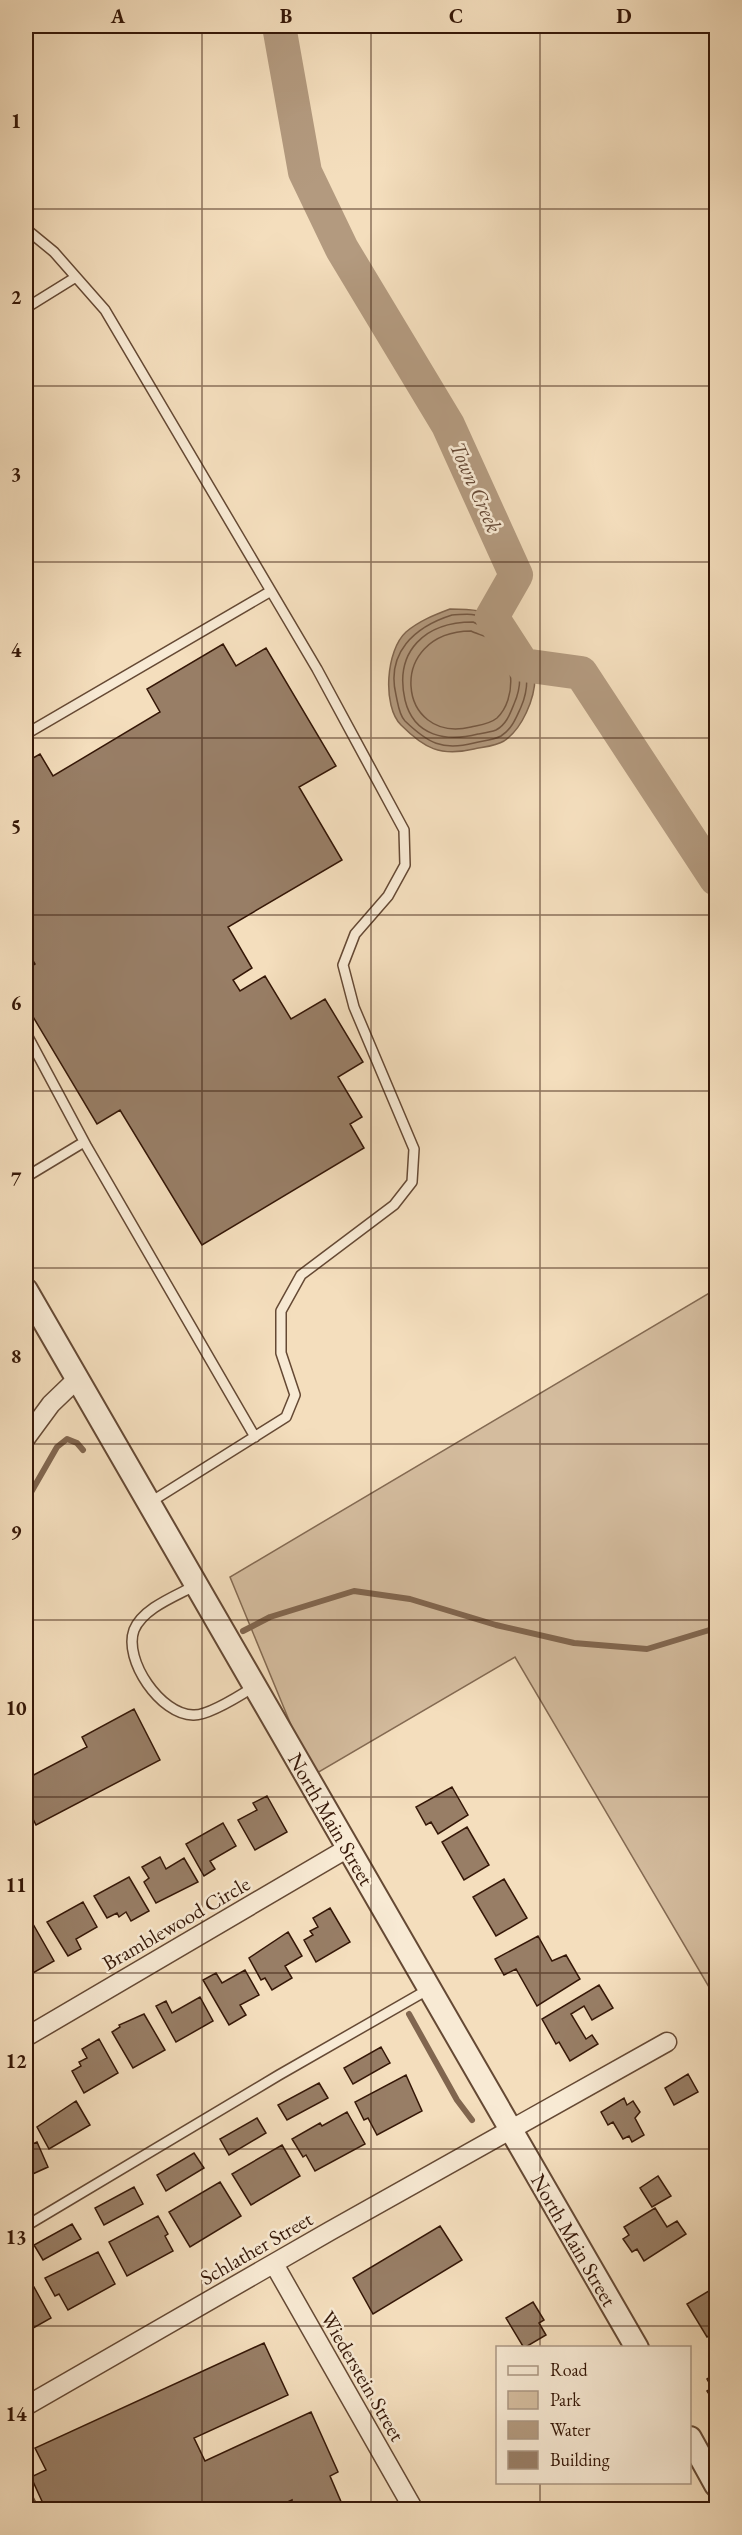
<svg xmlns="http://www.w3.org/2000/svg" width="742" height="2535" viewBox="0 0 742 2535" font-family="'EB Garamond',serif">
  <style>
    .green { fill: #d4bc9e; stroke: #846a52; stroke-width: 1.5 }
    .water { fill: #b39a7f; stroke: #81664f; stroke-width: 1.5 }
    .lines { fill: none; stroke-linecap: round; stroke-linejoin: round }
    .shore { stroke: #745843; stroke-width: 1.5 }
    .stream { stroke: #81664f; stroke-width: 6 }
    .river { stroke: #b39a7f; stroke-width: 34 }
    .building { fill: #987e66; stroke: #351707; stroke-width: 1.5 }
    .service-casing { stroke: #654934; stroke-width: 12 }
    .minor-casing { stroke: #654934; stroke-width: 21 }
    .tertiary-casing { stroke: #654934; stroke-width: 26 }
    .service { stroke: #f8ead4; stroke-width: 9 }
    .minor { stroke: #f8ead4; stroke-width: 18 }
    .tertiary { stroke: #f8ead4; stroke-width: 22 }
    .grid { fill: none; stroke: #351707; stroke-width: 1.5; stroke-opacity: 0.55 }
    .labels { text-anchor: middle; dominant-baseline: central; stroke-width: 5; stroke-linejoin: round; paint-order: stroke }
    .street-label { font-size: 21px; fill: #351707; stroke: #f8ead4 }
    .water-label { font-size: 22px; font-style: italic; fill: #674b37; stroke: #f8ead4 }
    .neatline { fill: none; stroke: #351707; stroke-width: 2 }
    .grid-label { font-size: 20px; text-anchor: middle; font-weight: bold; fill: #351707 }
  </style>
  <rect width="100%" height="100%" fill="#f4debd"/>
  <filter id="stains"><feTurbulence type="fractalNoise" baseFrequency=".00333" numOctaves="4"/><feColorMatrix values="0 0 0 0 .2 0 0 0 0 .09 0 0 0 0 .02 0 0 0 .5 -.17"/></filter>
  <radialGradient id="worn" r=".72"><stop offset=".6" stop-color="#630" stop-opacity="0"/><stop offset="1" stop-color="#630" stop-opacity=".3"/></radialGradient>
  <!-- green -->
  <path class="green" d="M 716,1289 L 716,1999 L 515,1657 L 312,1776 L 230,1577 Z"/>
  <!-- water -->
  <path class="water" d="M 450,609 C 469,609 490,610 506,622 C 522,634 534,658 535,677 C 535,699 522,729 504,741 C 496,746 483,747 474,749 C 440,757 424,748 401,725 C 382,706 386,650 406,632 C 419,621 434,615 450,609 Z"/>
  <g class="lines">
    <!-- shore -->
    <path class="shore" d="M 452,615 C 459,615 468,613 475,615 C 516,624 538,668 521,707 C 516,718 512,729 501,736 C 494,740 482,741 474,743 C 442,751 428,743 405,721 C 399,715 398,704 396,695 C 386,653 414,627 452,615 Z
      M 473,622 C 481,626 492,628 498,634 C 520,650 525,680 514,704 C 510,714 506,725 496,730 C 491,732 484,733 478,734 C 447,742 414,737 405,700 C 394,651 425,622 473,622 Z
      M 471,631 C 477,634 486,636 492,640 C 515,656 517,699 497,718 C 490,724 480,725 471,727 C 397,745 385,632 471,631 Z"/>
    <!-- stream -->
    <path class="stream" d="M 26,1501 L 57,1447 L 67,1439 L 77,1443 L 83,1450
      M 243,1631 L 270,1617 L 354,1591 L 410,1599 L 496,1625 L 574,1643 L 647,1649 L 716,1628
      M 409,2014 L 457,2100 L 472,2120"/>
    <!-- river -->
    <path class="river" d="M 279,26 L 305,172 L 342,249 L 448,425 L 516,575 L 492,617 L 523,665 L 581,673 L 716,879"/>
  </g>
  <!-- building -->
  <path class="building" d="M 223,644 L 236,666 L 266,648 L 336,766 L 299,787 L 342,860 L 228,927 L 252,968 L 233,980 L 240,991 L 265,976 L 291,1019 L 325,999 L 363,1062 L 338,1077 L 362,1117 L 350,1124 L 364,1148 L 202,1245 L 120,1110 L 97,1124 L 26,1005 L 26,970 L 35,964 L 26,949 L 26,762 L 40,754 L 53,776 L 160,712 L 147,689 Z
    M 134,1709 L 160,1760 L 36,1825 L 26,1805 L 26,1779 L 87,1747 L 82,1737 Z
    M 452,1787 L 468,1815 L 438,1834 L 431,1822 L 426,1825 L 416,1807 Z
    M 267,1796 L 287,1832 L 255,1850 L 238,1820 L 257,1810 L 253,1803 Z
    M 223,1823 L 236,1846 L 210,1861 L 215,1869 L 204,1876 L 186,1844 Z
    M 467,1827 L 489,1865 L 464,1880 L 442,1842 Z
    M 160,1857 L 166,1869 L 184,1858 L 198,1882 L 156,1903 L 144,1882 L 149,1878 L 142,1867 Z
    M 129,1877 L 149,1911 L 131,1921 L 126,1912 L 119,1917 L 117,1913 L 107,1918 L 94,1896 Z
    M 504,1879 L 527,1918 L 496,1936 L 473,1897 Z
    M 83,1902 L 97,1927 L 76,1939 L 81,1949 L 68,1956 L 47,1922 Z
    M 330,1908 L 350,1942 L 316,1962 L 304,1940 L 313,1935 L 310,1931 L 318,1927 L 313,1918 Z
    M 33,1924 L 54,1961 L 26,1977 L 26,1928 Z
    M 288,1932 L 302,1956 L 285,1966 L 292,1978 L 272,1990 L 265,1978 L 261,1980 L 249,1958 Z
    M 538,1936 L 552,1961 L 566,1955 L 580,1979 L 537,2006 L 516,1969 L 504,1975 L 495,1959 Z
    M 245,1970 L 259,1995 L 240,2005 L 246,2015 L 229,2025 L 203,1980 L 216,1973 L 222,1983 Z
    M 599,1985 L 613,2008 L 592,2020 L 584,2006 L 571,2014 L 586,2039 L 592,2035 L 598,2044 L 570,2061 L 559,2042 L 556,2044 L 542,2019 Z
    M 200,1997 L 213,2021 L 176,2042 L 156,2006 L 166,2001 L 172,2013 Z
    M 144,2014 L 165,2050 L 133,2068 L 112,2032 L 120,2027 L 119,2025 Z
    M 99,2039 L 118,2073 L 84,2093 L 72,2071 L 81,2066 L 79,2062 L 87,2058 L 82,2049 Z
    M 381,2047 L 390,2063 L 353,2084 L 344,2068 Z
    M 688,2074 L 698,2092 L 674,2105 L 665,2088 Z
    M 406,2075 L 422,2111 L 377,2135 L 368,2118 L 364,2120 L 355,2102 Z
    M 319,2083 L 328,2098 L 287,2120 L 278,2105 Z
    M 624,2098 L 627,2105 L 633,2101 L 640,2112 L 635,2118 L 644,2135 L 632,2142 L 629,2136 L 623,2139 L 613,2122 L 608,2125 L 601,2112 Z
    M 76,2101 L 90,2125 L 49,2149 L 37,2127 Z
    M 347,2112 L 365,2144 L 315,2171 L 306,2155 L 303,2157 L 292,2139 L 320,2123 L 322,2126 Z
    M 257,2118 L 266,2133 L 229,2155 L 220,2139 Z
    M 37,2142 L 48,2167 L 26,2177 L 26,2147 Z
    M 282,2145 L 300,2176 L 251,2205 L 232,2174 Z
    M 194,2153 L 204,2168 L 166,2191 L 157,2175 Z
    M 658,2176 L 671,2196 L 652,2207 L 640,2188 Z
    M 220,2182 L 241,2216 L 190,2247 L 169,2212 Z
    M 134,2187 L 143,2204 L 104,2225 L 95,2208 Z
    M 655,2208 L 667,2227 L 677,2221 L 686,2234 L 644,2261 L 637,2249 L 632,2252 L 623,2239 L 629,2235 L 624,2227 Z
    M 158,2216 L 168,2234 L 165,2236 L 173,2251 L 127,2276 L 109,2242 Z
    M 72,2224 L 81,2239 L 43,2260 L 34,2245 Z
    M 440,2226 L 462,2260 L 373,2314 L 353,2278 Z
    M 98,2252 L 115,2284 L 68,2310 L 59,2294 L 55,2296 L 45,2278 Z
    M 34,2287 L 51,2318 L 26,2332 L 29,2337 L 26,2339 L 26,2292 Z
    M 712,2289 L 716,2297 L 716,2332 L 707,2337 L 687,2304 Z
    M 533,2302 L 544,2320 L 539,2323 L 546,2335 L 524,2348 L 506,2318 Z
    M 264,2343 L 288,2395 L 194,2438 L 205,2461 L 311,2412 L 338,2472 L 330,2476 L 342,2504 L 330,2510 L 292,2510 L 292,2500 L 270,2510 L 46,2510 L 31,2477 L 46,2470 L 35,2448 Z
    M 716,2373 L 716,2405 L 707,2391 L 712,2388 L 707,2379 Z"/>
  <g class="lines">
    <!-- service casing -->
    <g class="service-casing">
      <path id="service" d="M 26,229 L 54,252 L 105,310 L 317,669 L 404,830 L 405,865 L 388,896 L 355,934 L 343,965 L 354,1007 L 414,1149 L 412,1182 L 394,1205 L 301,1275 L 281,1311 L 281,1353 L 295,1395 L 286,1417 L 149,1503
        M 26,308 L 76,277
        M 26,734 L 271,591
        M 26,1033 L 87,1147 L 255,1437
        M 26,1177 L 84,1142
        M 196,1585 C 176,1596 143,1608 134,1630 C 123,1660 161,1715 193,1715 C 208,1716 241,1695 255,1686
        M 26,2226 L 279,2075 L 429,1989
        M 26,2495 L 34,2510"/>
    </g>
    <!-- minor casing -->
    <g class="minor-casing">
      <path id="minor" d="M 26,1438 L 51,1404 L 77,1379
        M 26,2037 L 348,1848
        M 274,2264 L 414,2510
        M 26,2406 L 330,2231 L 667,2042"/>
    </g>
    <!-- tertiary casing -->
    <g class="tertiary-casing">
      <path id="tertiary" d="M 26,1290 L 637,2348
        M 690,2438 L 716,2485"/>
    </g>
    <!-- service -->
    <use href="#service" class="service"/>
    <!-- minor -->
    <use href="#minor" class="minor"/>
    <!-- tertiary -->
    <use href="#tertiary" class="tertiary"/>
  </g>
  <!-- grid -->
  <path class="grid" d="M 202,26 L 202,2510M 371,26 L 371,2510M 540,26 L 540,2348M 26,209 L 716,209M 26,386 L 716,386M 26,562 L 716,562M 26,738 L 716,738M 26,915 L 716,915M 26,1091 L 716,1091M 26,1268 L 716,1268M 26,1444 L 716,1444M 26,1620 L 716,1620M 26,1797 L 716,1797M 26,1973 L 716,1973M 26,2149 L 716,2149M 26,2326 L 716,2326M 540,2482 L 540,2510"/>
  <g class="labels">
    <!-- street labels -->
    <g class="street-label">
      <text transform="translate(331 1819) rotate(60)">North Main Street</text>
      <text transform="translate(176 1923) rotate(-30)">Bramblewood Circle</text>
      <text transform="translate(574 2240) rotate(60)">North Main Street</text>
      <text transform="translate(256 2248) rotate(-30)">Schlather Street</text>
      <text transform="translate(363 2376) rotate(60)">Wiederstein Street</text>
    </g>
    <!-- water labels -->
    <g class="water-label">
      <text transform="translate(476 487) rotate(66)">Town Creek</text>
    </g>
  </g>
  <!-- margin -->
  <rect width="742" height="2535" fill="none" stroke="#f4debd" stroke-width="66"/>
  <!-- legend -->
  <rect x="496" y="2346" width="195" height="138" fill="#f8ead4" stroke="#aa9682" stroke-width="1.5"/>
  <rect x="508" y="2366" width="30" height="9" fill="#f8ead4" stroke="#aa9682" stroke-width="1.5"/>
  <text x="550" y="2376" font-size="18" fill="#351707">Road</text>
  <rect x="508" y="2391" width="30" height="18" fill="#d4bc9e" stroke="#aa9682" stroke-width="1.5"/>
  <text x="550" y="2406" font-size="18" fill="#351707">Park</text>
  <rect x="508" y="2421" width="30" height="18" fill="#b39a7f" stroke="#aa9682" stroke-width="1.5"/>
  <text x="550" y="2436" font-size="18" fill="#351707">Water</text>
  <rect x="508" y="2451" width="30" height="18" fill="#987e66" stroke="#aa9682" stroke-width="1.5"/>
  <text x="550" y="2466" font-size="18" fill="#351707">Building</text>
  <rect x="33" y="33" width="676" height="2469" class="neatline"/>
  <g class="grid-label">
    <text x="118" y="23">A</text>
    <text x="286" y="23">B</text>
    <text x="456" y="23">C</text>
    <text x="624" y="23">D</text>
    <text x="16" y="128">1</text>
    <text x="16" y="304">2</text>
    <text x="16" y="481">3</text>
    <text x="16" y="657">4</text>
    <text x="16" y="833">5</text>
    <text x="16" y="1010">6</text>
    <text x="16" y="1186">7</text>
    <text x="16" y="1363">8</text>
    <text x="16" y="1539">9</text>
    <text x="16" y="1715">10</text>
    <text x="16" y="1892">11</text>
    <text x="16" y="2068">12</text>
    <text x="16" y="2244">13</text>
    <text x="16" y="2421">14</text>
  </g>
  <rect width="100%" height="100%" filter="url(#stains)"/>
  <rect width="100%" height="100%" fill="url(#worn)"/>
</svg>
